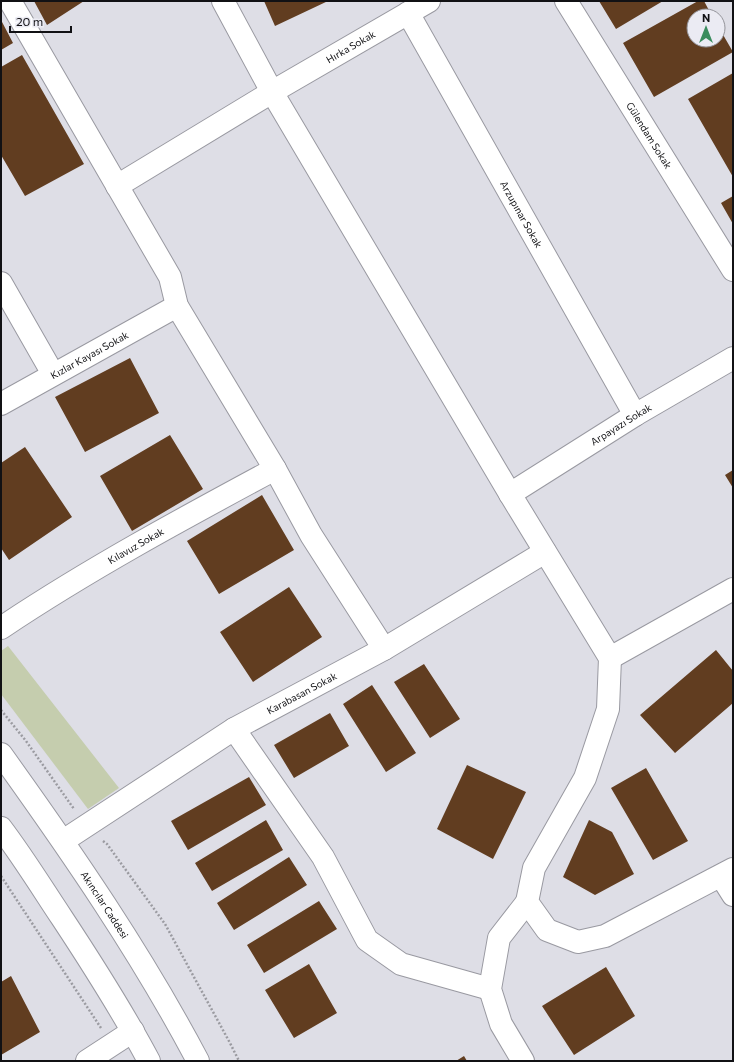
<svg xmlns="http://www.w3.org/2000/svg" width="734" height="1062" viewBox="0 0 734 1062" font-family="Commissioner,sans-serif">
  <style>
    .green { fill: #c5cdae }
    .building { fill: #613d20 }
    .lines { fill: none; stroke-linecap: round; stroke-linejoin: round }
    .street-casing { stroke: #9999a1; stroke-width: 24 }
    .secondary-casing { stroke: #9999a1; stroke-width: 24 }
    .path { stroke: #9b9ba1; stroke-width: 2.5; stroke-dasharray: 2 2; stroke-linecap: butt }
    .street { stroke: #fff; stroke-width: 22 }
    .secondary { stroke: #fff; stroke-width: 22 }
    .labels { text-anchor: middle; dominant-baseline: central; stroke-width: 4; stroke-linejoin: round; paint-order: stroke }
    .street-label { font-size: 10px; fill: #111114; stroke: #ebebf3 }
  </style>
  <rect width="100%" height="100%" fill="#dedee6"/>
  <!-- green -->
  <path class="green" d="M 8,646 L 119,788 L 88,809 L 1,694 L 1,651 Z"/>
  <!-- building -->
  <path class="building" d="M 34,1 L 84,1 L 47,25 Z
    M 264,1 L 328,1 L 275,26 Z
    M 599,1 L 663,1 L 616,29 Z
    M 698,1 L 704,1 L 712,16 L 694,16 L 694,40 L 718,40 L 718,26 L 733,52 L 654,97 L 623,43 Z
    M 1,20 L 13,43 L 1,50 Z
    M 22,55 L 84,164 L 25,196 L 1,155 L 1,67 Z
    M 733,73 L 733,177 L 688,99 Z
    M 733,196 L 733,224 L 721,203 Z
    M 130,358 L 159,413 L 85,452 L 55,397 Z
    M 170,435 L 203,489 L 132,531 L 100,476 Z
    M 25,447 L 72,517 L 9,560 L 1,548 L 1,463 Z
    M 733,470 L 733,488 L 725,475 Z
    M 262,495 L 294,550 L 219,594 L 187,541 Z
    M 289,587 L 322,637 L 253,682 L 220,632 Z
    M 716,650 L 733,671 L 733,703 L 675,753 L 640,715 Z
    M 424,664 L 460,719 L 430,738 L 394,682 Z
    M 372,685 L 416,753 L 386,772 L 343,704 Z
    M 330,713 L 349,746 L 294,778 L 274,745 Z
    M 467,765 L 526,792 L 493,859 L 437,829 Z
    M 646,768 L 688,841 L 653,860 L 611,788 Z
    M 249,777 L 266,805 L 188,850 L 171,821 Z
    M 266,820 L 283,850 L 212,891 L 195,863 Z
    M 589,820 L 612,832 L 634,874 L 595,895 L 563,877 Z
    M 289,857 L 307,885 L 234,930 L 217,903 Z
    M 319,901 L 337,929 L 264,973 L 247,945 Z
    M 309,964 L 337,1013 L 294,1038 L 265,990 Z
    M 606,967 L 635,1016 L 574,1055 L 542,1006 Z
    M 11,976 L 40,1032 L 1,1055 L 1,982 Z
    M 464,1056 L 467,1061 L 456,1061 Z"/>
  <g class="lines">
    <!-- street casing -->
    <g class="street-casing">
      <g id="street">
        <path d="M 10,1 L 170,277 L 177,306 L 275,469 L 311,535 L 384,649"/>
        <path d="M 223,1 L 272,92 L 510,494 L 610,658 L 608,709 L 585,778 L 534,868 L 527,902 L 547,930 L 578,942 L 605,936 L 733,869"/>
        <path id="s1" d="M 566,1 L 733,270"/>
        <path id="s2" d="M 408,13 L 635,415"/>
        <path id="s3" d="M 117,186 L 272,92 L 429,1"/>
        <path d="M 1,283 L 53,374"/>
        <path id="s4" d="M 1,404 L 177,306"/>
        <path id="s5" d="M 510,494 L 635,415 L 733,358"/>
        <path id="s6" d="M 1,628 C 89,569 182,519 275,469"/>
        <path d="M 610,658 L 733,589"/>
        <path d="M 234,729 L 323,857 L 367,940 L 401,964 L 490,989"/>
        <path id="s7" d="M 63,841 L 234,729 L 384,649 L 545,552"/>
        <path d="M 721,876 L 733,895"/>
        <path d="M 87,1061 L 133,1031"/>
        <path d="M 523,1061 L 501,1024 L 490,989 L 499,938 L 527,902"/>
      </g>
    </g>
    <!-- secondary casing -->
    <g class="secondary-casing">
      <g id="secondary">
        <path id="s8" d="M 1,754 C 72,853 141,953 198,1061"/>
        <path d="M 1,828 C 23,857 42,888 62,918 C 93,965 123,1012 149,1061"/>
      </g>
    </g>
    <!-- path -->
    <path class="path" d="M 1,710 L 26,741 L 74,809
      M 103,841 L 107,844 L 165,924 L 230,1043 L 239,1061
      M 1,876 L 101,1028"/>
    <!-- street -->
    <use href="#street" class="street"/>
    <!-- secondary -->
    <use href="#secondary" class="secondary"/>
  </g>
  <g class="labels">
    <!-- street labels -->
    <g class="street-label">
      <text stroke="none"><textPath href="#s3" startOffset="272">Hırka Sokak</textPath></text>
      <text stroke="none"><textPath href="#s1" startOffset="158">Gülendam Sokak</textPath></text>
      <text stroke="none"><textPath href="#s2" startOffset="231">Arzupınar Sokak</textPath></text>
      <text stroke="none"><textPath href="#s4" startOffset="101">Kızlar Kayası Sokak</textPath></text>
      <text stroke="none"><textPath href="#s5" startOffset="131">Arpayazı Sokak</textPath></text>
      <text stroke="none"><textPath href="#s6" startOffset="158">Kılavuz Sokak</textPath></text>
      <text stroke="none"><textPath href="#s7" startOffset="281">Karabasan Sokak</textPath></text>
      <text stroke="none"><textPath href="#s8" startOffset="183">Akıncılar Caddesi</textPath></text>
    </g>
  </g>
  <!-- border -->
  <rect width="734" height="1062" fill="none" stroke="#111114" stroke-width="4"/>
  <!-- north arrow -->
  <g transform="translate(706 28)"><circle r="19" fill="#ebebf3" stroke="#94949a"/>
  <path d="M0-3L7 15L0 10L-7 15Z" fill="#3a8c5d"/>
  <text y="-6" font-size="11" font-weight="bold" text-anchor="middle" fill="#111114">N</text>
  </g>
  <!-- scale -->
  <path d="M10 26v6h61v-6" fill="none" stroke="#111114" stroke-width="2"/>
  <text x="16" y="26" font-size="12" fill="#111114" stroke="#ebebf3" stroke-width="3" paint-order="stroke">20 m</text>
</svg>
